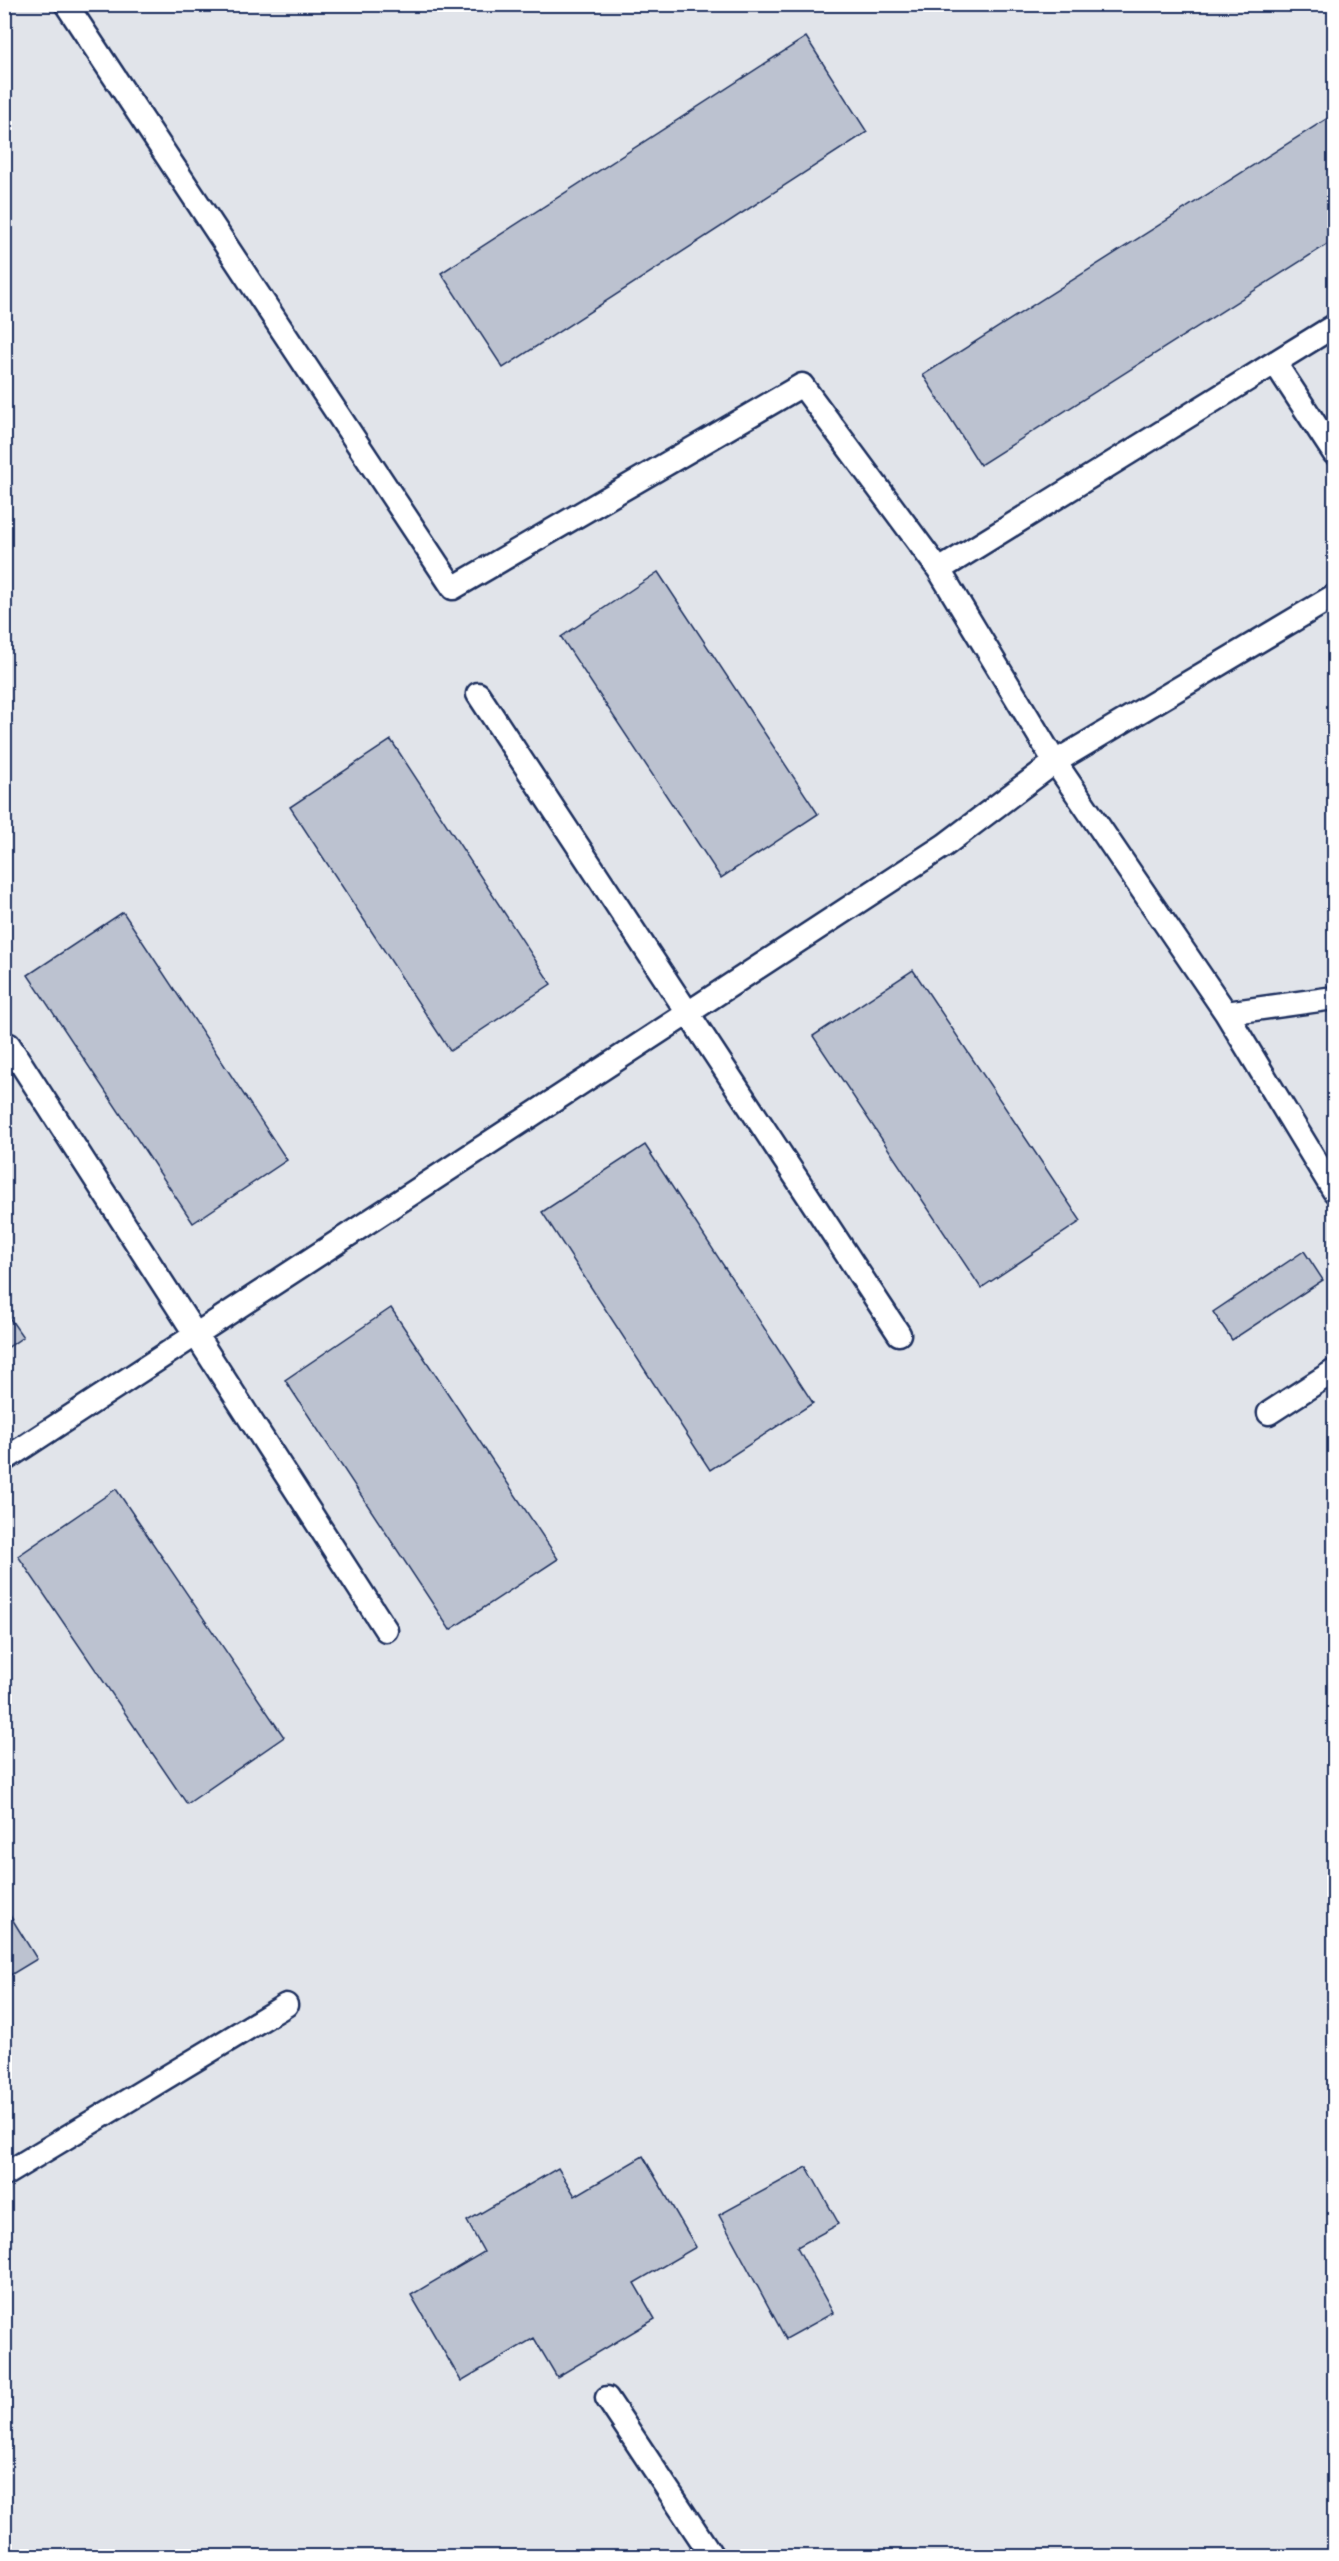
<svg xmlns="http://www.w3.org/2000/svg" width="1339" height="2561" viewBox="0 0 1339 2561" font-family="'Shantell Sans',sans-serif">
  <style>
    .built { fill: #e1e4ea }
    .building { fill: #bcc2d0; stroke: #1b2f5e; stroke-width: 1.5 }
    .lines { fill: none; stroke-linecap: round; stroke-linejoin: round }
    .service-casing { stroke: #1b2f5e; stroke-width: 27 }
    .service { stroke: #fff; stroke-width: 22 }
  </style>
  <rect width="100%" height="100%" fill="#f1f2f5"/>
  <filter id="ink" filterUnits="userSpaceOnUse"><feTurbulence type="fractalNoise" baseFrequency=".0167" numOctaves="2"/><feDisplacementMap in="SourceGraphic" scale="12" xChannelSelector="R" yChannelSelector="G"/><feConvolveMatrix kernelMatrix="1 2 1 2 8 2 1 2 1" color-interpolation-filters="sRGB"/></filter>
  <g filter="url(#ink)">
    <!-- built -->
    <path class="built" d="M 5,5 L 1334,5 L 1334,2556 L 5,2556 Z"/>
    <!-- building -->
    <path class="building" d="M 806,37 L 867,132 L 503,368 L 441,273 Z
      M 1334,114 L 1334,240 L 980,465 L 923,375 Z
      M 658,572 L 818,814 L 721,878 L 561,637 Z
      M 391,740 L 551,984 L 450,1051 L 290,807 Z
      M 123,912 L 287,1160 L 193,1223 L 28,975 Z
      M 913,970 L 1081,1221 L 981,1288 L 813,1036 Z
      M 645,1145 L 813,1403 L 710,1470 L 542,1212 Z
      M 1304,1251 L 1323,1280 L 1232,1340 L 1213,1312 Z
      M 391,1308 L 558,1559 L 450,1630 L 285,1380 Z
      M 4,1310 L 23,1337 L 4,1350 Z
      M 116,1489 L 284,1737 L 187,1804 L 18,1556 Z
      M 4,1906 L 37,1959 L 4,1979 Z
      M 643,2156 L 696,2247 L 634,2283 L 655,2319 L 557,2377 L 534,2338 L 461,2381 L 411,2295 L 484,2252 L 467,2221 L 558,2168 L 575,2196 Z
      M 807,2167 L 839,2224 L 797,2247 L 833,2313 L 786,2339 L 719,2215 Z"/>
    <g class="lines">
      <!-- service casing -->
      <g class="service-casing">
        <path id="service" d="M 66,4 L 453,588 L 802,385 L 939,570 L 1055,762 L 1226,1013 L 1334,1191
          M 1275,363 L 1334,453
          M 939,570 L 1334,326
          M 478,694 L 899,1334
          M 1226,1013 L 1334,998
          M 9,1045 L 386,1630
          M 1269,1413 L 1334,1371
          M 4,1460 L 945,845 L 1055,762 L 1334,596
          M 4,2175 L 286,2005
          M 607,2398 L 712,2556"/>
      </g>
      <!-- service -->
      <use href="#service" class="service"/>
    </g>
  </g>
  <!-- margin -->
  <rect width="1339" height="2561" fill="none" stroke="#fff" stroke-width="24"/>
  <rect x="12" y="12" width="1315" height="2537" fill="none" stroke="#1b2f5e" stroke-width="2" filter="url(#ink)"/>
</svg>
